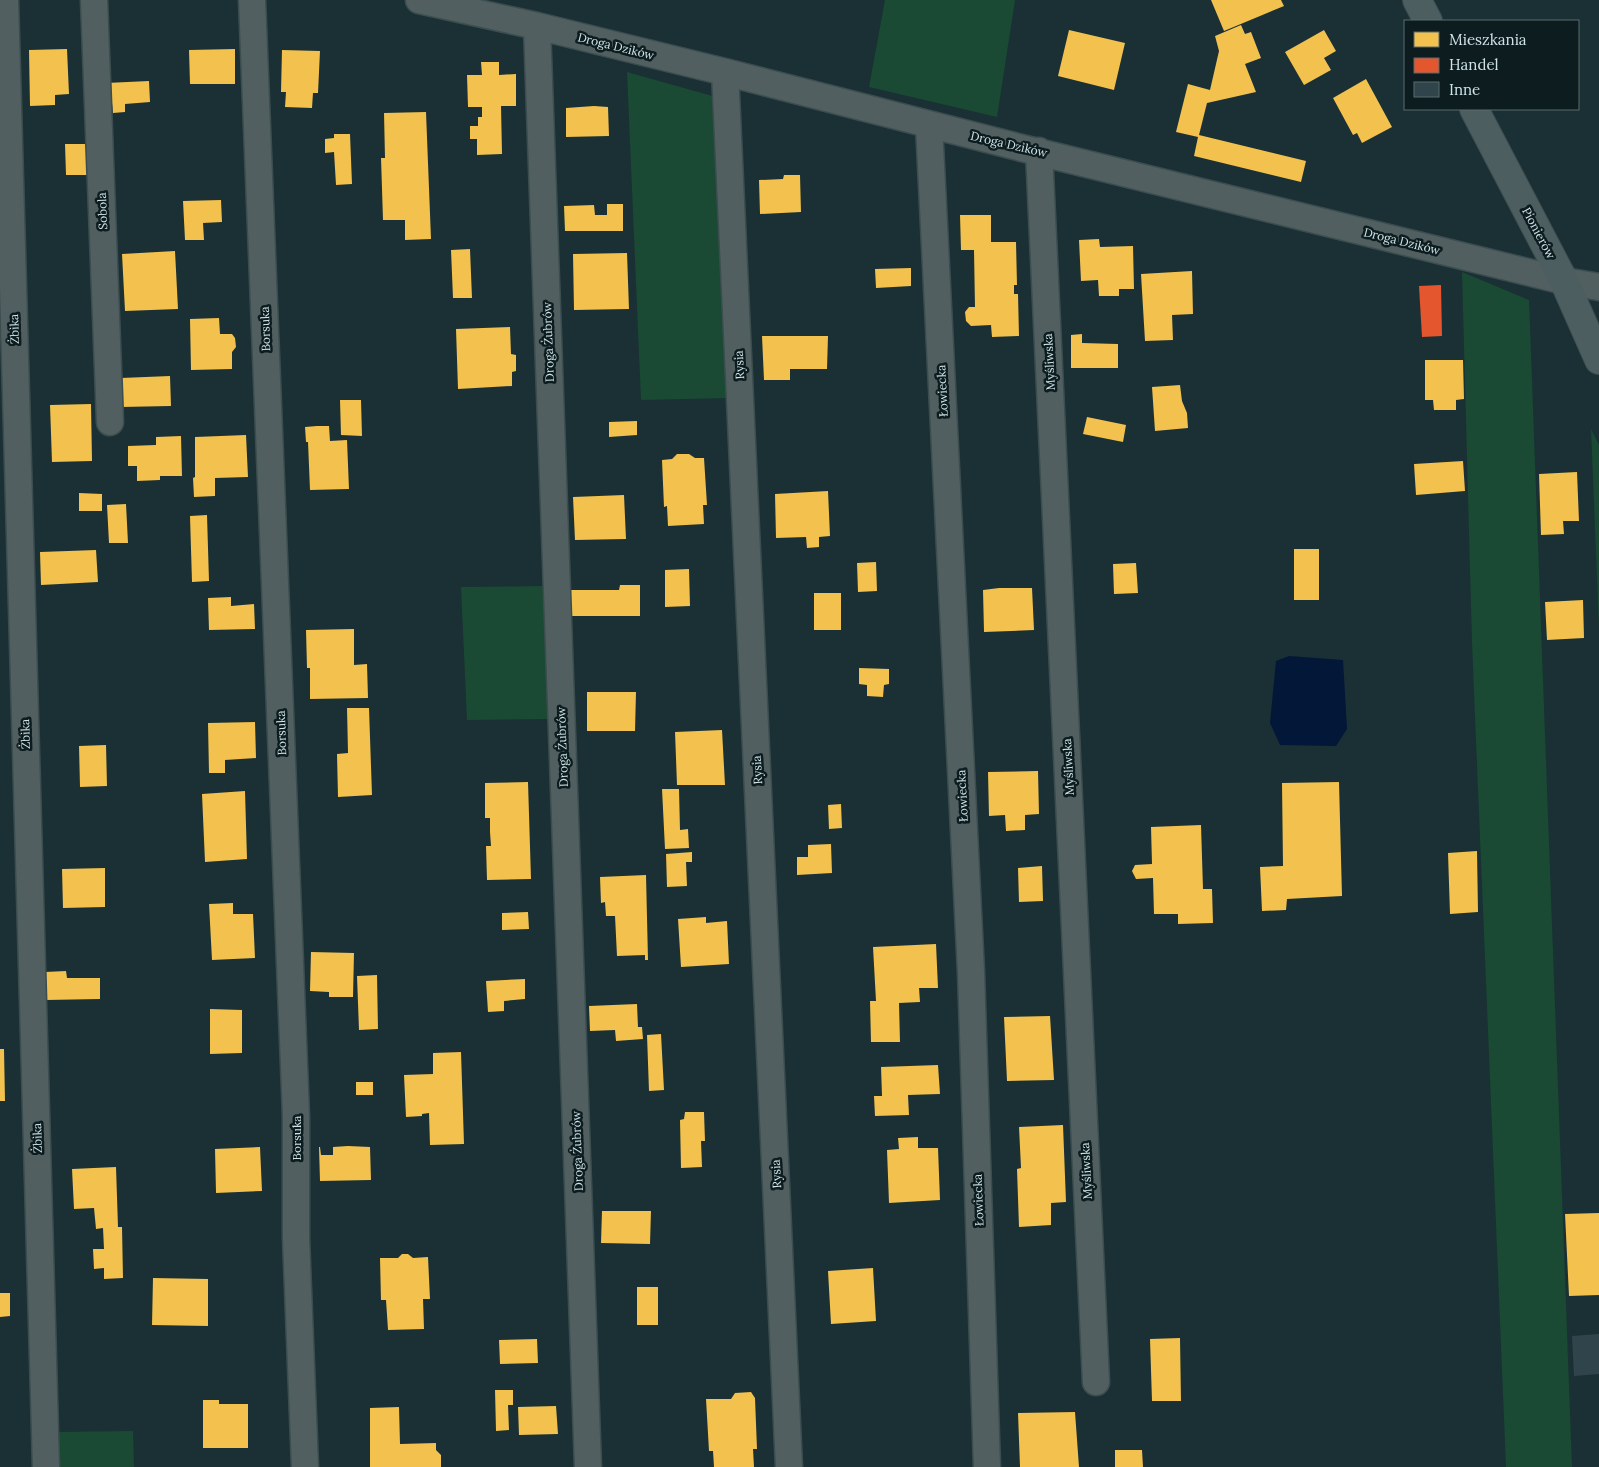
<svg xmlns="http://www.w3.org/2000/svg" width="1599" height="1467" viewBox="0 0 1599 1467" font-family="Lora,serif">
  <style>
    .green { fill: #1a4934 }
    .water { fill: #031738 }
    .homes { fill: #f2c14e }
    .shops { fill: #e4572e }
    .building { fill: #2f454b }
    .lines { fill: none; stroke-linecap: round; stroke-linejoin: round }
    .street-casing { stroke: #3c4d4f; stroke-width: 29 }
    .secondary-casing { stroke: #3c4d4f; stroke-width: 30 }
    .street { stroke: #515f61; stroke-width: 26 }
    .secondary { stroke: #4c5e5f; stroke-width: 28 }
    .labels { text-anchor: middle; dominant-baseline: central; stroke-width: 5; stroke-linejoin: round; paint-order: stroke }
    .street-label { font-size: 12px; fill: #d0e4e8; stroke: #0c1c1f }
  </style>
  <rect width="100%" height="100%" fill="#1a3034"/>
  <!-- green -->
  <path class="green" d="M 885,0 L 1015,0 L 997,117 L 869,87 Z
    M 627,72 L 716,97 L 730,398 L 641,400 Z
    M 1462,272 L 1529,300 L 1572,1467 L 1506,1467 L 1472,643 Z
    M 1591,429 L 1599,445 L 1599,628 Z
    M 544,586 L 550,719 L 467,720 L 461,587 Z
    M 133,1431 L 134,1467 L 54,1467 L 53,1432 Z"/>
  <!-- water -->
  <path class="water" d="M 1289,656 L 1343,660 L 1347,729 L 1336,746 L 1280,745 L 1270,723 L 1276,661 Z"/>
  <!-- homes -->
  <path class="homes" d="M 1211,0 L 1281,0 L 1284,6 L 1224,31 Z
    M 1241,25 L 1245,34 L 1251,32 L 1261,58 L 1245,64 L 1256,92 L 1207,103 L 1199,135 L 1306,161 L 1301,182 L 1194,156 L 1198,137 L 1176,132 L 1188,84 L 1210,90 L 1219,51 L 1215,36 Z
    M 1069,30 L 1125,43 L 1114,90 L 1058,76 Z
    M 1324,30 L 1336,51 L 1324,58 L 1331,70 L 1304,85 L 1285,52 Z
    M 67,49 L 69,94 L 55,95 L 55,105 L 30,106 L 29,50 Z
    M 235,49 L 235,84 L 190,84 L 189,50 Z
    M 282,50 L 320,51 L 318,93 L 313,93 L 312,108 L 285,107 L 286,92 L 281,92 Z
    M 481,62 L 499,62 L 499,75 L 516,74 L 516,106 L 501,106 L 502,154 L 477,155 L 477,139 L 470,139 L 470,126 L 478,126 L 478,117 L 482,117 L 482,107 L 468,107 L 467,75 L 482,75 Z
    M 1366,79 L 1392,127 L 1362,143 L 1357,133 L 1353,135 L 1333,98 Z
    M 149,81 L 150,102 L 125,104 L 125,112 L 113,113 L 112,103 L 107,104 L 106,83 Z
    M 594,106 L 608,107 L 609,136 L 566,137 L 566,108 Z
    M 426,112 L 431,239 L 405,240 L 405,220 L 383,220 L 381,158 L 385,158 L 384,113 Z
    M 334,134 L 350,134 L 352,184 L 336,185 L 334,152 L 325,153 L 325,139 L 334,138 Z
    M 65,144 L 87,144 L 87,175 L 66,175 Z
    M 784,175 L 800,175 L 801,212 L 760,214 L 759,180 L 783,179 Z
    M 221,200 L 222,222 L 203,223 L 204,240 L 185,240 L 183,201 Z
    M 607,204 L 623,204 L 623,231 L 565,231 L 564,206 L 594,205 L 595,215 L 607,215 Z
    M 960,215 L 991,215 L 991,242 L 1016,242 L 1017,285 L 1014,285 L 1014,294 L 1018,294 L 1019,336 L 992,337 L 991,325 L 971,326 L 966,321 L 965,312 L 969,307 L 975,307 L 974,250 L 961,250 Z
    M 1099,239 L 1100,247 L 1133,246 L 1134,289 L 1119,289 L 1119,296 L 1099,296 L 1098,280 L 1081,281 L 1079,240 Z
    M 470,249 L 472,298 L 453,298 L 451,250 Z
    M 175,251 L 178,309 L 125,311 L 122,254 Z
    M 627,253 L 629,309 L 574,310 L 573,254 Z
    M 911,268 L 911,286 L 876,288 L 875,269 Z
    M 1192,271 L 1193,314 L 1172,315 L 1173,340 L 1145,341 L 1141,274 Z
    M 219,318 L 220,334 L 232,334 L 235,338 L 236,347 L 232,352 L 232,369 L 191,370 L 190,319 Z
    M 510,327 L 511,354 L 516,355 L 516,371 L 512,372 L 512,386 L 458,389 L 456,329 Z
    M 1082,334 L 1082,343 L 1118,344 L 1118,368 L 1071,368 L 1071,335 Z
    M 762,336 L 828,336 L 827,369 L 790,369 L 790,380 L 764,380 Z
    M 1425,360 L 1463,360 L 1464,399 L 1456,400 L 1456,410 L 1434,410 L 1433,400 L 1425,400 Z
    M 170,376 L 171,406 L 121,407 L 121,378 Z
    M 1180,385 L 1182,401 L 1187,413 L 1188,428 L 1155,431 L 1152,387 Z
    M 340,400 L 361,400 L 362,436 L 341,435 Z
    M 91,404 L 92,461 L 52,462 L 50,405 Z
    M 1087,417 L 1126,425 L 1123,442 L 1083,434 Z
    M 637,421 L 637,435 L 609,437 L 609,422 Z
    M 317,426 L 329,426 L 330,441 L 347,440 L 349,489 L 310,490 L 308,442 L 306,442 L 305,427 Z
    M 246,435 L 248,477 L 215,478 L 215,496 L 194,497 L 193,478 L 195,477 L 195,437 Z
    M 181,436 L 182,476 L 160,476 L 160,480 L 137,481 L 137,466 L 128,466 L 128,446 L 156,445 L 156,437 Z
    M 677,454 L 689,454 L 695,458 L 704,458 L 707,505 L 703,505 L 704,524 L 668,526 L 667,506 L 664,507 L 662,460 L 672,459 Z
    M 1463,461 L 1465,491 L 1416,495 L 1414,464 Z
    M 1577,472 L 1579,521 L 1563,521 L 1564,534 L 1541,535 L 1539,474 Z
    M 828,491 L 830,536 L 819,537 L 819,547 L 807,548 L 806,537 L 776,538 L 775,494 Z
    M 79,493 L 102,494 L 102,511 L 79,511 Z
    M 624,495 L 626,539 L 575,540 L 573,497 Z
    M 126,504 L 128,543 L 109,543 L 107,505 Z
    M 207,515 L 209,581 L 192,582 L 190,516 Z
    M 1294,549 L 1319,549 L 1319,600 L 1294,600 Z
    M 96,550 L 98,582 L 41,585 L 40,552 Z
    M 876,562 L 877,591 L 858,592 L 857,563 Z
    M 1136,563 L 1138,593 L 1114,594 L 1113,564 Z
    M 689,569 L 690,606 L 665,607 L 665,570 Z
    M 620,585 L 640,585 L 640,616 L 566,616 L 569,606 L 570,590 L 619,590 Z
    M 999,588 L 1032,588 L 1034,630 L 984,632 L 983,590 Z
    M 814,593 L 841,593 L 841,630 L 814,630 Z
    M 231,597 L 231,606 L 254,604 L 255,629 L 209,630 L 208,598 Z
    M 1583,600 L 1584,638 L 1547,640 L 1545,602 Z
    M 354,629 L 354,665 L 367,664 L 368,698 L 310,699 L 310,668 L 307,668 L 306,630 Z
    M 859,668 L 889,669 L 889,684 L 884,685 L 883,697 L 867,696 L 867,685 L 859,684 Z
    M 587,692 L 636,692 L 635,731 L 587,731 Z
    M 347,708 L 369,708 L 372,795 L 338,797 L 337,754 L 348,753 Z
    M 255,722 L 256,758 L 225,760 L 225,773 L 209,773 L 208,723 Z
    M 722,730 L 725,785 L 677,785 L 675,732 Z
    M 106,745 L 107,786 L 80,787 L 79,746 Z
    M 1038,771 L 1039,814 L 1025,815 L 1025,830 L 1006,831 L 1005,815 L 989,816 L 988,772 Z
    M 528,782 L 531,879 L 487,880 L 486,846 L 491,846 L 490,832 L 490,818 L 485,818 L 485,783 Z
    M 1339,782 L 1342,896 L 1287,899 L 1286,910 L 1262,911 L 1260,867 L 1283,866 L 1282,783 Z
    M 662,789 L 679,789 L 680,830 L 688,829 L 689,848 L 665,849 Z
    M 245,791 L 247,859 L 205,862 L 202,794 Z
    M 841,804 L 842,828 L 829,829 L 828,805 Z
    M 1201,825 L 1203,889 L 1212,889 L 1213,923 L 1178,924 L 1178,914 L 1154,914 L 1153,878 L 1136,879 L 1132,871 L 1135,865 L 1152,864 L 1151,827 Z
    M 831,844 L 832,873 L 797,875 L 797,857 L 808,857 L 808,845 Z
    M 1477,851 L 1478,912 L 1450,914 L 1448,853 Z
    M 692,852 L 692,862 L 686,862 L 687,886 L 667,887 L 666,854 Z
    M 1042,866 L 1043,901 L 1019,902 L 1018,868 Z
    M 105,868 L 105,907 L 63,908 L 62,869 Z
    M 646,875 L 648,960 L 645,960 L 645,955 L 617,956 L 615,916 L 606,916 L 605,902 L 601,903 L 600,877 Z
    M 233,903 L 233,914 L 253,914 L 255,958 L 212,960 L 209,904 Z
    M 528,912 L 529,929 L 502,930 L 502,913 Z
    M 706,917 L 706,923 L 727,921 L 729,964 L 681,967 L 678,919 Z
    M 936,944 L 938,988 L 919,988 L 920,1002 L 899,1003 L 900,1042 L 871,1042 L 870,1001 L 876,1001 L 873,947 Z
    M 311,952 L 354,953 L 353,997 L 329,997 L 329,992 L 310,991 Z
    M 66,971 L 67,978 L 100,978 L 100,999 L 46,1000 L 45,972 Z
    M 377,975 L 378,1029 L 359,1030 L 357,976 Z
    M 525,979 L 525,999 L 504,1001 L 504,1011 L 488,1012 L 486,981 Z
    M 637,1004 L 638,1027 L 642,1027 L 643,1039 L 616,1041 L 615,1030 L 590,1031 L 589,1006 Z
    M 210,1009 L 242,1010 L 242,1053 L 210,1054 Z
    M 1050,1016 L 1054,1080 L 1007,1081 L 1004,1017 Z
    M 661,1034 L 664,1090 L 649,1091 L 647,1035 Z
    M 0,1049 L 4,1049 L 5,1101 L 0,1101 Z
    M 461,1052 L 464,1144 L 430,1145 L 429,1113 L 422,1114 L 422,1116 L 406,1117 L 404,1075 L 433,1074 L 433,1053 Z
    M 938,1065 L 940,1094 L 908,1095 L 909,1115 L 875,1116 L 874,1096 L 882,1096 L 881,1067 Z
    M 356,1082 L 373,1082 L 373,1095 L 356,1095 Z
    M 685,1112 L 704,1112 L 705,1141 L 701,1141 L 702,1167 L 681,1168 L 680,1120 L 684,1119 Z
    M 1063,1125 L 1066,1202 L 1051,1203 L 1051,1225 L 1019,1227 L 1017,1169 L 1021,1168 L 1019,1127 Z
    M 918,1137 L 918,1148 L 938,1148 L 940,1200 L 889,1203 L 887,1150 L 899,1149 L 898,1138 Z
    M 348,1146 L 370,1147 L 371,1180 L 320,1181 L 319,1147 L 320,1147 L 321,1155 L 333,1155 L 333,1147 Z
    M 260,1147 L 262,1191 L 216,1193 L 215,1149 Z
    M 116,1167 L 118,1227 L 122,1227 L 123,1278 L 104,1279 L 104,1268 L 94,1269 L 93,1249 L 104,1249 L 103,1228 L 96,1229 L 94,1208 L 74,1209 L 72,1169 Z
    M 602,1211 L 651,1211 L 650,1244 L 601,1243 Z
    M 1599,1213 L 1599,1295 L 1569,1296 L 1565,1214 Z
    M 402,1254 L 408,1254 L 413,1258 L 428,1257 L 430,1299 L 423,1299 L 424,1329 L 388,1330 L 386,1300 L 381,1300 L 380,1258 L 398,1258 Z
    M 873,1268 L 876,1321 L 831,1324 L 828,1271 Z
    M 153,1278 L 208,1279 L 208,1326 L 152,1325 Z
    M 637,1287 L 658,1287 L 658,1325 L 637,1325 Z
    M 0,1293 L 10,1293 L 10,1316 L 0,1317 Z
    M 1180,1338 L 1181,1401 L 1152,1401 L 1150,1339 Z
    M 537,1339 L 538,1363 L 500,1364 L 499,1340 Z
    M 495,1390 L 513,1390 L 513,1405 L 508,1405 L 509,1430 L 496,1431 Z
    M 751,1392 L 755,1398 L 757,1449 L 753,1449 L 754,1467 L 714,1467 L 713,1451 L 709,1451 L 706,1399 L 731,1399 L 735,1393 Z
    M 203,1400 L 219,1400 L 219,1404 L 248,1404 L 248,1448 L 203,1448 Z
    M 556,1406 L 558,1434 L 519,1435 L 518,1407 Z
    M 399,1407 L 400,1444 L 436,1443 L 436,1450 L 441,1455 L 441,1467 L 370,1467 L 370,1408 Z
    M 1075,1412 L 1079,1467 L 1020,1467 L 1018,1413 Z
    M 1115,1450 L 1142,1450 L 1143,1467 L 1115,1467 Z"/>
  <!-- shops -->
  <path class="shops" d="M 1441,285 L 1442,336 L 1422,337 L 1419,286 Z"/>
  <!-- building -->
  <path class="building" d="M 1599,1334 L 1599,1374 L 1574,1376 L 1572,1336 Z"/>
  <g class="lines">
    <!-- street casing -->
    <g class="street-casing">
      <path id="street" d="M 5,0 L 46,1467
        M 94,0 L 110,422
        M 252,0 L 296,1116 L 296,1238 L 305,1467
        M 419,0 L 537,26 L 725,72 L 1018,147 L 1564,281 L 1599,287
        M 537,26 L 588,1467
        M 725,72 L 789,1467
        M 929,125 L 971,972 L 987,1467
        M 1039,151 L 1096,1382"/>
    </g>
    <!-- secondary casing -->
    <g class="secondary-casing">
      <path id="secondary" d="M 1417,0 L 1428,21
        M 1474,109 L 1564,281 L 1599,360"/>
    </g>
    <!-- street -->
    <use href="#street" class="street"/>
    <!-- secondary -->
    <use href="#secondary" class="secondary"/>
  </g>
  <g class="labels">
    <!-- street labels -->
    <g class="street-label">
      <text transform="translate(616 46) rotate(14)">Droga Dzików</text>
      <text transform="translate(1009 144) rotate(13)">Droga Dzików</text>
      <text transform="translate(102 211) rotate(-92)">Sobola</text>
      <text transform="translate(1539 233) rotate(62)">Pionierów</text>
      <text transform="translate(1402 241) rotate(14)">Droga Dzików</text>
      <text transform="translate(14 329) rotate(-92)">Żbika</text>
      <text transform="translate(265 329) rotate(-92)">Borsuka</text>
      <text transform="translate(548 342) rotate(-92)">Droga Żubrów</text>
      <text transform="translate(1049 362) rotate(-93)">Myśliwska</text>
      <text transform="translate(739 365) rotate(-93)">Rysia</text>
      <text transform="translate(942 391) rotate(-93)">Łowiecka</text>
      <text transform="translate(281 733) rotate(-92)">Borsuka</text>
      <text transform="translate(25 734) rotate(-92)">Żbika</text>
      <text transform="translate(562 747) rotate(-92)">Droga Żubrów</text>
      <text transform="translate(1068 767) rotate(-93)">Myśliwska</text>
      <text transform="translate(757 770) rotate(-93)">Rysia</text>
      <text transform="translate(962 796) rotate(-93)">Łowiecka</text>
      <text transform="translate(37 1138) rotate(-92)">Żbika</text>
      <text transform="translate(296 1138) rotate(-90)">Borsuka</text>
      <text transform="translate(577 1151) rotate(-92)">Droga Żubrów</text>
      <text transform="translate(1086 1171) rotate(-93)">Myśliwska</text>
      <text transform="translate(776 1174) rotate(-93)">Rysia</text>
      <text transform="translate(978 1200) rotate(-92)">Łowiecka</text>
    </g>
  </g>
  <!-- legend -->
  <rect x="1404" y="20" width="175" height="90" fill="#0c1c1f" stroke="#5a6c6f"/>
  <rect x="1414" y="32" width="25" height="15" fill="#f2c14e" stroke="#5a6c6f"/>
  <text x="1449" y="45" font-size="15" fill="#d0e4e8">Mieszkania</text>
  <rect x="1414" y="58" width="25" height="15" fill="#e4572e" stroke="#5a6c6f"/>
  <text x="1449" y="70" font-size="15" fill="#d0e4e8">Handel</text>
  <rect x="1414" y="82" width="25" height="15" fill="#2f454b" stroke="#5a6c6f"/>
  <text x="1449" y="95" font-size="15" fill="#d0e4e8">Inne</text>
</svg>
